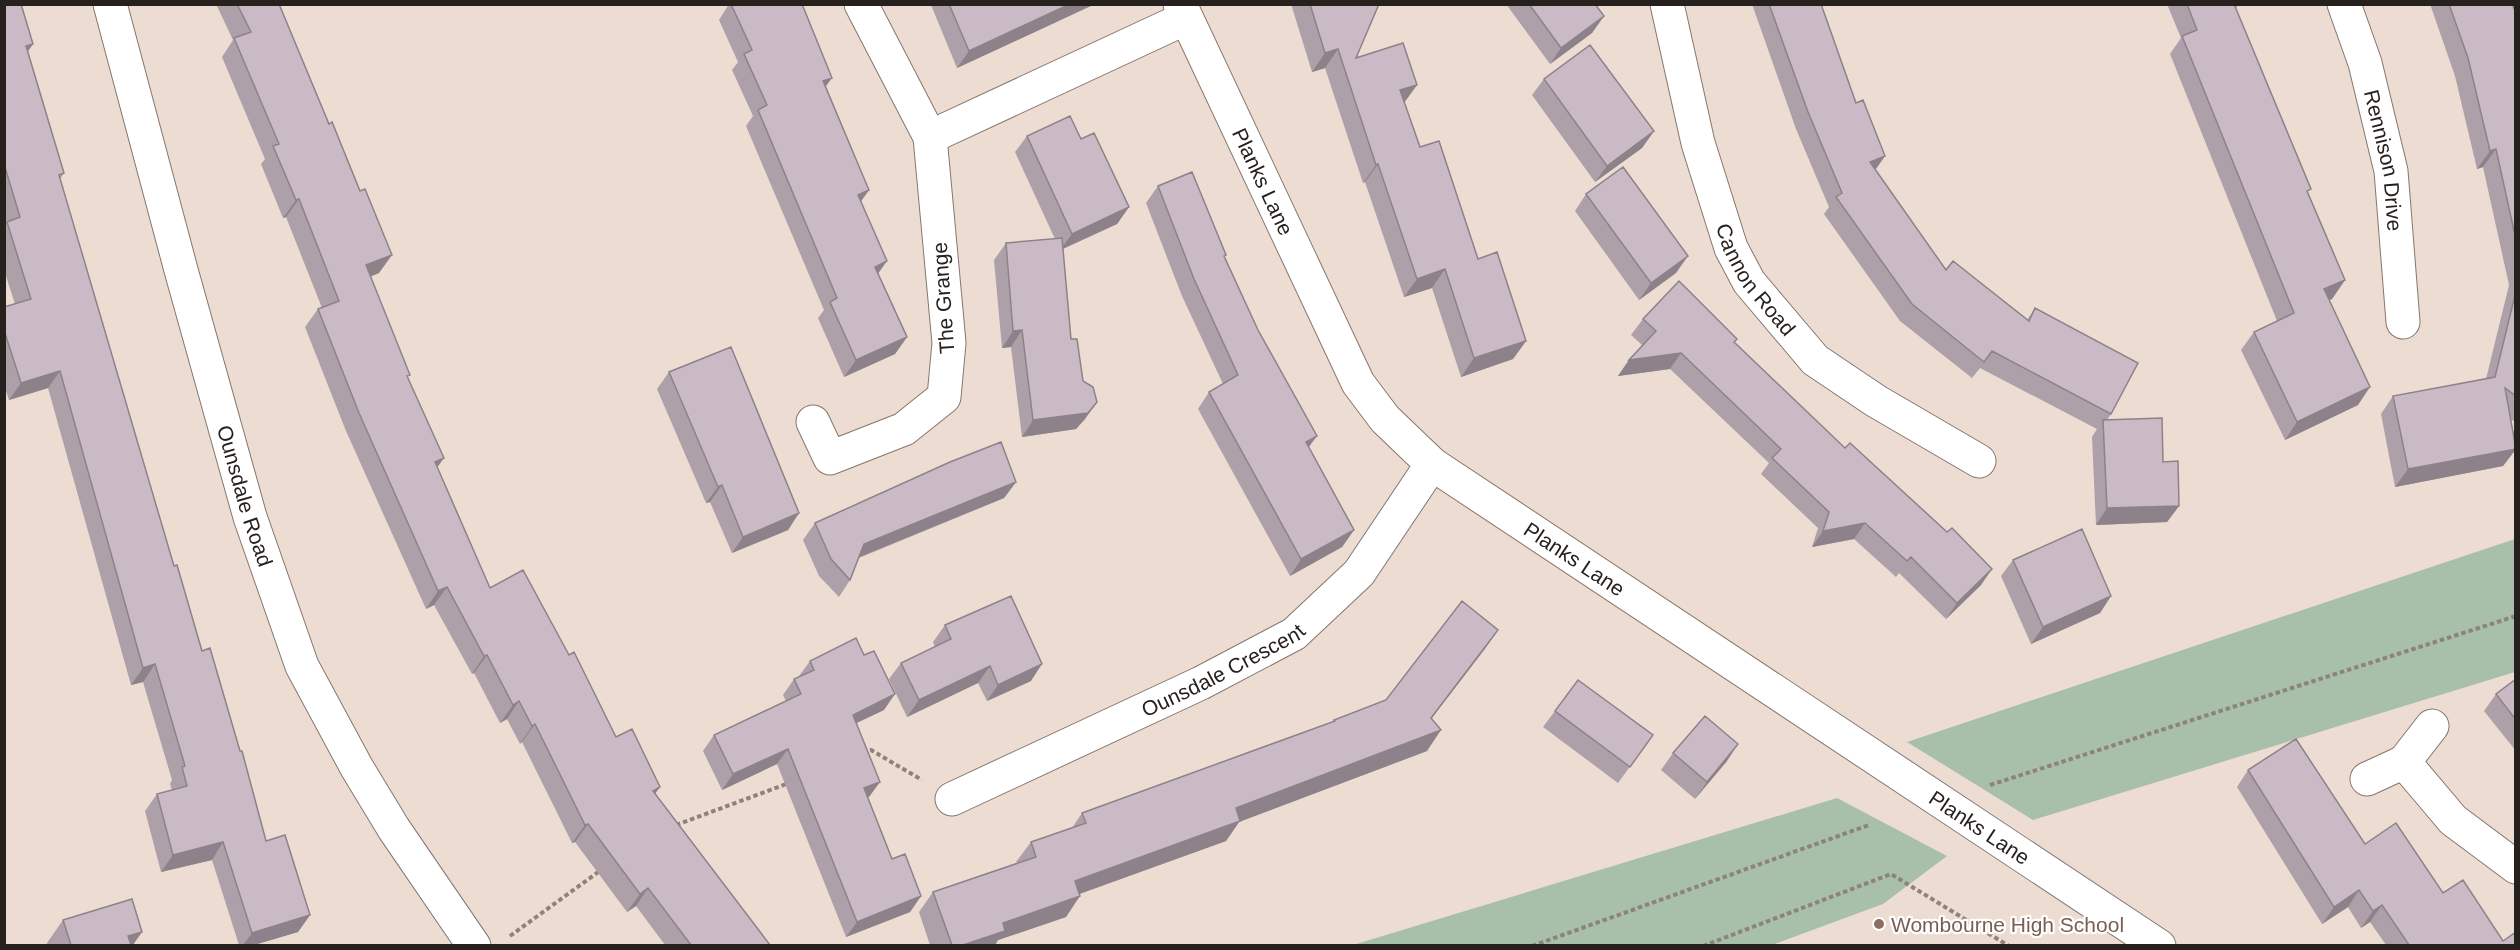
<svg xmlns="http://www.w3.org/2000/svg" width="2520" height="950" viewBox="0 0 2520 950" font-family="Helvetica,sans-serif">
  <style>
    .green { fill: #a8c0a9 }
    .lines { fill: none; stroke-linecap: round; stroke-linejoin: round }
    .minor-casing { stroke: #85776e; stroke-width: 35 }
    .path { stroke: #8e827c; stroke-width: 4; stroke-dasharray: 4.5 3; stroke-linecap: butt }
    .minor { stroke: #fff; stroke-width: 33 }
    .wall { fill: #aea0a9 }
    .shaded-wall { fill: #8d828a }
    .building { fill: #cabac5; stroke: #8d828a; stroke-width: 1.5 }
    .education-dot { fill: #8d6e63; stroke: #fff; stroke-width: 2 }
    .labels { text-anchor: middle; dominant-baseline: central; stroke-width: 4.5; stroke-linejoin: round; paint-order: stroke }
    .street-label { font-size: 21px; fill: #27211e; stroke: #fff }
    .education-label { font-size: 21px; fill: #785e54; stroke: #fff; text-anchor: start }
  </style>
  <rect width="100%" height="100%" fill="#eddcd2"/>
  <!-- green -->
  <path class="green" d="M 2515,539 L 2515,672 L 2033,820 L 1907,742 Z
    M 1837,798 L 1947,856 L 1883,904 L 1772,945 L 1353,945 Z"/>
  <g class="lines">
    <!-- minor casing -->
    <g class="minor-casing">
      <g id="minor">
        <path id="s1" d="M 110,4 L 181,270 L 250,517 L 302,666 L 357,768 L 394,829 L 474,946"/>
        <path id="s2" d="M 1180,4 L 1358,383 L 1385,419 L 1432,464 L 2159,946"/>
        <path id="s3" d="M 1667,4 L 1698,143 L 1731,248 L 1749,282 L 1815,360 L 1876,401 L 1979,461"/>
        <path id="s4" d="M 2344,4 L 2365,63 L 2391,171 L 2403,322"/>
        <path d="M 930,137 L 1186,18"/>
        <path d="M 813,422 L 830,458 L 904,429 L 944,397 L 949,343 L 930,137 L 861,4"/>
        <path d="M 2404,762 L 2432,726"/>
        <path d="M 2367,779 L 2404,762 L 2453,820 L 2516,867"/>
        <path id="s5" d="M 952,799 L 1201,683 L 1294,634 L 1359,573 L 1432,464"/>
      </g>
    </g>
    <!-- path -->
    <path class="path" d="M 863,753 L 871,750 L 922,780
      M 1990,785 L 2516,616
      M 676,825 L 789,783
      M 510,936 L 601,870
      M 1532,946 L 1869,825
      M 1703,946 L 1891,874 L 2009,946"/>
    <!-- minor -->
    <use href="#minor" class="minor"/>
  </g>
  <!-- wall -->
  <path class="wall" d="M 4,4 L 33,44 L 28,51 L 64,173 L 60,179 L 174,566 L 266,841 L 310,915 L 298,932 L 254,945 L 239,945 L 212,860 L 161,872 L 145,811 L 157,794 L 172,790 L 170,784 L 172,780 L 143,682 L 131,685 L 48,388 L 9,400 L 4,385 L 4,307 L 15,304 L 4,270 Z
    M 216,4 L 279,4 L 379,273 L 370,277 L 408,378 L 437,468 L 490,588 L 569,655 L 616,737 L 655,794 L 770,945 L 665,945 L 636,906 L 627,912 L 575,842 L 572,843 L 522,742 L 520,744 L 507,719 L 500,723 L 474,673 L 472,674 L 434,605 L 426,609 L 346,431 L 305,327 L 318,309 L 322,308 L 286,217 L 283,218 L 261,164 L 265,159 L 222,57 L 233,40 Z
    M 729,4 L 802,4 L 826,86 L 869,190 L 861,201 L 878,274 L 907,337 L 895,354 L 844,377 L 818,318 L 824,310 L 746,126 L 753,116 L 732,70 L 738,62 L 719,20 Z
    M 931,4 L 1095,4 L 957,68 L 931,5 Z
    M 1291,4 L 1379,4 L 1356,58 L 1417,85 L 1404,102 L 1420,147 L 1478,259 L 1526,341 L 1513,359 L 1461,377 L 1432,288 L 1404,297 L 1365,182 L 1363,183 L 1325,68 L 1312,72 Z
    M 1506,4 L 1595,4 L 1604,16 L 1592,33 L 1550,64 Z
    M 1752,4 L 1821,4 L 1856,103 L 1885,156 L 1875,170 L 1946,270 L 2027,320 L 2035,308 L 2111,414 L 2107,420 L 2163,462 L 2179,506 L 2167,522 L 2096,525 L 2092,437 L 2097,429 L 1980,368 L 1972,378 L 1900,321 L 1824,214 L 1829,207 L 1796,129 Z
    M 2167,4 L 2239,4 L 2236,8 L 2308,194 L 2345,280 L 2332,299 L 2329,300 L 2358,405 L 2285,440 L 2241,350 L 2254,332 L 2277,321 L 2170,54 L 2181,38 Z
    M 2430,4 L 2512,4 L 2516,13 L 2516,423 L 2511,419 L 2516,449 L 2503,466 L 2395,487 L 2381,414 L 2393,396 L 2486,379 L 2509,285 L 2483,167 L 2477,169 L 2455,76 Z
    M 1544,79 L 1654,131 L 1642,148 L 1595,182 L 1532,95 Z
    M 1027,136 L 1081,139 L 1129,207 L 1117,224 L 1063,249 L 1071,339 L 1085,419 L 1076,429 L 1022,437 L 1011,347 L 1002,348 L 994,260 L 1006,243 L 1055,239 L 1015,152 Z
    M 1158,186 L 1224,257 L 1309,447 L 1354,530 L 1342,547 L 1290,576 L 1198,409 L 1209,392 L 1223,384 L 1182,296 L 1146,203 Z
    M 1586,194 L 1676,273 L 1639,300 L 1575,211 Z
    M 1643,319 L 1737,339 L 1734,342 L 1981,585 L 1946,619 L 1899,573 L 1896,577 L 1854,539 L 1812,547 L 1818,528 L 1761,474 L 1769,463 L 1670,369 L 1618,376 L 1629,360 L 1642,345 L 1631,335 Z
    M 669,372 L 799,513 L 788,530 L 732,553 L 710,502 L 706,503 L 657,389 Z
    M 1016,482 L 1004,498 L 859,558 L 850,580 L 839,597 L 819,576 L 803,540 L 815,523 Z
    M 2013,560 L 2111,596 L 2100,613 L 2031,644 L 2001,576 Z
    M 945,625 L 1031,681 L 987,701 L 978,683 L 907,717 L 889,679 L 901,663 L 935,647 L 933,642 Z
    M 1498,630 L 1484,650 L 1432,718 L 1427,751 L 1239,822 L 1226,841 L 1079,894 L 1066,917 L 998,940 L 995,945 L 930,945 L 919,912 L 933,892 L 1017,863 L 1016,862 L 1031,842 L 1072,828 L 1082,813 L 1332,722 L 1334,720 L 1386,700 Z
    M 810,661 L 884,710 L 856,723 L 869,797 L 868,797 L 892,859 L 921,896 L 910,912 L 846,937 L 777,764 L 722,790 L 703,751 L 714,735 L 786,701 L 783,695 L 794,679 L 799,677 L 799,676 Z
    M 2516,679 L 2516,751 L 2484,711 L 2496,694 Z
    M 1578,680 L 1653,735 L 1618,783 L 1543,727 Z
    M 1673,753 L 1727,761 L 1695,799 L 1661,770 Z
    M 2248,770 L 2443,893 L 2503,941 L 2516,945 L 2386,945 L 2370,922 L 2361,928 L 2348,907 L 2322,924 L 2237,787 Z
    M 63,920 L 133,945 L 47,945 L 47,943 Z"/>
  <!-- shaded-wall -->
  <path class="shaded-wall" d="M 1070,4 L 1095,4 L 957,68 L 969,51 Z
    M 1604,16 L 1592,33 L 1550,64 L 1561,48 Z
    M 33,44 L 21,61 L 26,46 Z
    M 1338,49 L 1325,68 L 1312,72 L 1325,53 Z
    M 832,78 L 820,94 L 823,81 Z
    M 1417,85 L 1404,103 L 1400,90 Z
    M 1654,131 L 1642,148 L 1595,182 L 1607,166 Z
    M 2496,149 L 2483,167 L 2477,169 L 2490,151 Z
    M 1885,156 L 1873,173 L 1870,162 Z
    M 1378,164 L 1365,182 L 1363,183 L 1376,165 Z
    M 869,190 L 857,207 L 858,195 Z
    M 299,199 L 286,217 L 283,218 L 296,200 Z
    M 1129,207 L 1117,224 L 1060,250 L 1072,234 Z
    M 392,255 L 379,273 L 353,283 L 366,265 Z
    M 1688,256 L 1676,273 L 1639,300 L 1651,283 Z
    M 887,261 L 875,278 L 875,267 Z
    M 1445,269 L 1432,288 L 1404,297 L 1417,279 Z
    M 2345,280 L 2332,299 L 2311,308 L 2324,289 Z
    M 1022,330 L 1011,347 L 1002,348 L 1013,331 Z
    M 907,337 L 895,354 L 844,377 L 856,360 Z
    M 1526,341 L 1513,359 L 1461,377 L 1474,358 Z
    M 1681,353 L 1670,369 L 1618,376 L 1629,360 Z
    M 60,371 L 48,388 L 9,400 L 21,383 Z
    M 2370,387 L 2358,405 L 2285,440 L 2297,422 Z
    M 1097,402 L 1085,419 L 1076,429 L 1022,437 L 1033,420 Z
    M 1317,436 L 1305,452 L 1306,442 Z
    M 2516,449 L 2503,466 L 2395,487 L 2408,469 Z
    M 444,458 L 431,476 L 435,462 Z
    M 1016,482 L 1004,498 L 852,560 L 864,544 Z
    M 722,485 L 710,502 L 706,503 L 718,487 Z
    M 2179,506 L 2167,522 L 2096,525 L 2107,508 Z
    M 799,513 L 788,530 L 732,553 L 743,537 Z
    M 1865,523 L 1854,539 L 1812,547 L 1823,531 Z
    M 1354,530 L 1342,547 L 1290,576 L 1301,559 Z
    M 1992,569 L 1981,585 L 1946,619 L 1957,603 Z
    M 447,587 L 434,605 L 426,609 L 438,591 Z
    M 2111,596 L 2100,613 L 2031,644 L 2043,627 Z
    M 1498,630 L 1484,650 L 1416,738 L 1431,718 Z
    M 487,655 L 474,673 L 472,674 L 484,656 Z
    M 155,664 L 143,682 L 131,685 L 143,668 Z
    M 1042,664 L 1031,681 L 987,701 L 998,685 Z
    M 990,666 L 978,683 L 907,717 L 919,700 Z
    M 895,694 L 884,710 L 842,730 L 853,715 Z
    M 519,701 L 507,719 L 500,723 L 513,705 Z
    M 535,724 L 522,742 L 520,744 L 532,726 Z
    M 1441,730 L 1427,751 L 1239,822 L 1226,841 L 1060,901 L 1075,881 L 1236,808 Z
    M 1738,744 L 1727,761 L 1695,799 L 1707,782 Z
    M 788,749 L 777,764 L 722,790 L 733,774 Z
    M 880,782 L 869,797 L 853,803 L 864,788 Z
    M 660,787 L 647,805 L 653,791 Z
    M 588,824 L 575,842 L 572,843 L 585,825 Z
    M 223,842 L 212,860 L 161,872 L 173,855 Z
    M 648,888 L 636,906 L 627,912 L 640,894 Z
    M 2359,890 L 2348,907 L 2322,924 L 2334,907 Z
    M 921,896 L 910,912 L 846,937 L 857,922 Z
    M 1080,896 L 1066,917 L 998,940 L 995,945 L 963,945 L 1003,923 Z
    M 2382,905 L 2370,922 L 2361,928 L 2373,911 Z
    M 310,915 L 298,932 L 254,945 L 243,945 L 252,933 Z
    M 142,932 L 133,945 L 121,945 L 128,936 Z"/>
  <!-- building -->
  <path class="building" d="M 4,4 L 21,4 L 33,44 L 26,46 L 64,173 L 59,175 L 174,566 L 177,565 L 202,651 L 210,648 L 240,751 L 242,751 L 266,841 L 285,835 L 310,915 L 252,933 L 223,842 L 173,855 L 157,794 L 187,786 L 182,767 L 185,766 L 155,664 L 143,668 L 60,371 L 21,383 L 4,330 L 4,307 L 31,299 L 7,222 L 20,217 L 4,164 Z
    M 237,4 L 279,4 L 329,124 L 332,122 L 360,191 L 365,189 L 392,255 L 366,265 L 410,375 L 407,376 L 444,458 L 435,462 L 490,588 L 523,570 L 569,655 L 574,652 L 616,737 L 632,729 L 660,787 L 653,791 L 770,945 L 691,945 L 648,888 L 640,894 L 588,824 L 585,825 L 535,724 L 532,726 L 519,701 L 513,705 L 487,655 L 484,656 L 447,587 L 438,591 L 359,413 L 318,309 L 339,301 L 299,199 L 296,200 L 273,146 L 279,144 L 234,38 L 251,32 Z
    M 731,4 L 802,4 L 832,78 L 823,81 L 869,190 L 858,195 L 887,261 L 875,267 L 907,337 L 856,360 L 830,302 L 837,298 L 758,110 L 767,105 L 744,54 L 752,50 Z
    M 949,4 L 1070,4 L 969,51 Z
    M 1310,4 L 1379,4 L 1356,58 L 1403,43 L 1417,85 L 1400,90 L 1420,147 L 1439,141 L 1478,259 L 1497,252 L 1526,341 L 1474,358 L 1445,269 L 1417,279 L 1378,164 L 1376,165 L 1338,49 L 1325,53 Z
    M 1529,4 L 1595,4 L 1604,16 L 1561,48 Z
    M 1769,4 L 1821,4 L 1856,103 L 1863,100 L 1885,156 L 1870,162 L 1946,270 L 1953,261 L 2029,321 L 2035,308 L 2138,363 L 2111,414 L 1992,351 L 1984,362 L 1912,304 L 1836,197 L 1842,193 L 1808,112 Z
    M 2187,4 L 2234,4 L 2311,189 L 2307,191 L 2345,280 L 2324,289 L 2370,387 L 2297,422 L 2254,332 L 2294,313 L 2182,36 L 2197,30 Z
    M 2449,4 L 2512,4 L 2516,13 L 2516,240 L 2496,149 L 2490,151 L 2468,58 Z
    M 1590,45 L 1654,131 L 1607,166 L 1544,79 Z
    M 1070,116 L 1081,139 L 1094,133 L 1129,207 L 1072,234 L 1027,136 Z
    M 1623,167 L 1688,256 L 1651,283 L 1586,194 Z
    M 1192,172 L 1226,255 L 1224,256 L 1258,330 L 1317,436 L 1306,442 L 1354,530 L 1301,559 L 1209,392 L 1238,375 L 1194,279 L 1158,186 Z
    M 1062,238 L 1071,339 L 1077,339 L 1083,381 L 1093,387 L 1097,402 L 1088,413 L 1033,420 L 1022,330 L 1013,331 L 1006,243 Z
    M 1679,281 L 1737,339 L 1734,342 L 1845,448 L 1850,443 L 1947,532 L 1952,528 L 1992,569 L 1957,603 L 1911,557 L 1907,561 L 1865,523 L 1823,531 L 1829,512 L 1772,458 L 1781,449 L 1681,353 L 1629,360 L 1656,331 L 1643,319 Z
    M 2516,291 L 2516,396 L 2505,388 L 2516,449 L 2408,469 L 2393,396 L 2495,377 Z
    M 731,347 L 799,513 L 743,537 L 722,485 L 718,487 L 669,372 Z
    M 2162,418 L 2163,462 L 2178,461 L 2179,506 L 2107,508 L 2103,420 Z
    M 1001,442 L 1016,482 L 864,544 L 850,580 L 831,559 L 815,523 L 950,462 Z
    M 2082,529 L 2111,596 L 2043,627 L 2013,560 Z
    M 1011,596 L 1042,664 L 998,685 L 990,666 L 919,700 L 901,663 L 951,639 L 945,625 Z
    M 1462,601 L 1498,630 L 1431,718 L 1441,730 L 1236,808 L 1240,821 L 1075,881 L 1080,896 L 1003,923 L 1005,931 L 963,945 L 952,945 L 933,892 L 1036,857 L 1031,842 L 1086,823 L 1082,813 L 1335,721 L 1334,720 L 1386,700 Z
    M 856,638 L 864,655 L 874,651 L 895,694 L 853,715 L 880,782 L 864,788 L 892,859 L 905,854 L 921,896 L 857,922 L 788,749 L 733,774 L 714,735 L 801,694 L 794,679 L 814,670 L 810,661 Z
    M 2516,679 L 2516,720 L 2496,694 Z
    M 1578,680 L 1653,735 L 1630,767 L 1555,711 Z
    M 1705,716 L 1738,744 L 1707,782 L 1673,753 Z
    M 2296,739 L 2365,844 L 2396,823 L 2443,893 L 2463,880 L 2503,941 L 2516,932 L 2516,945 L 2409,945 L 2382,905 L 2373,911 L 2359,890 L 2334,907 L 2248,770 Z
    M 132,899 L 142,932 L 128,936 L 131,945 L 71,945 L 63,920 Z"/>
  <!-- markers -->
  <circle class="education-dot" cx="1879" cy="924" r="6"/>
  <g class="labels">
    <!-- street labels -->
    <g class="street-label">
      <text stroke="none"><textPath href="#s4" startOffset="162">Rennison Drive</textPath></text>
      <text stroke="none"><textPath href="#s2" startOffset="196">Planks Lane</textPath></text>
      <text stroke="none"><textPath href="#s3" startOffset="292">Cannon Road</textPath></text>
      <text transform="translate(943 298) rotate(-94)">The Grange</text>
      <text stroke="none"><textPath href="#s1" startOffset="510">Ounsdale Road</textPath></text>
      <text stroke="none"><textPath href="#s2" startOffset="700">Planks Lane</textPath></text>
      <text stroke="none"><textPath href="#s5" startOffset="300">Ounsdale Crescent</textPath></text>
      <text stroke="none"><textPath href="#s2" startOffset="1186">Planks Lane</textPath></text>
    </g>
    <!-- education labels -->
    <g class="education-label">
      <text x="1891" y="924">Wombourne High School</text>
    </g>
  </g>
  <!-- border -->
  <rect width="2520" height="950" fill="none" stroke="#27211e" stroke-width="12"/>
</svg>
